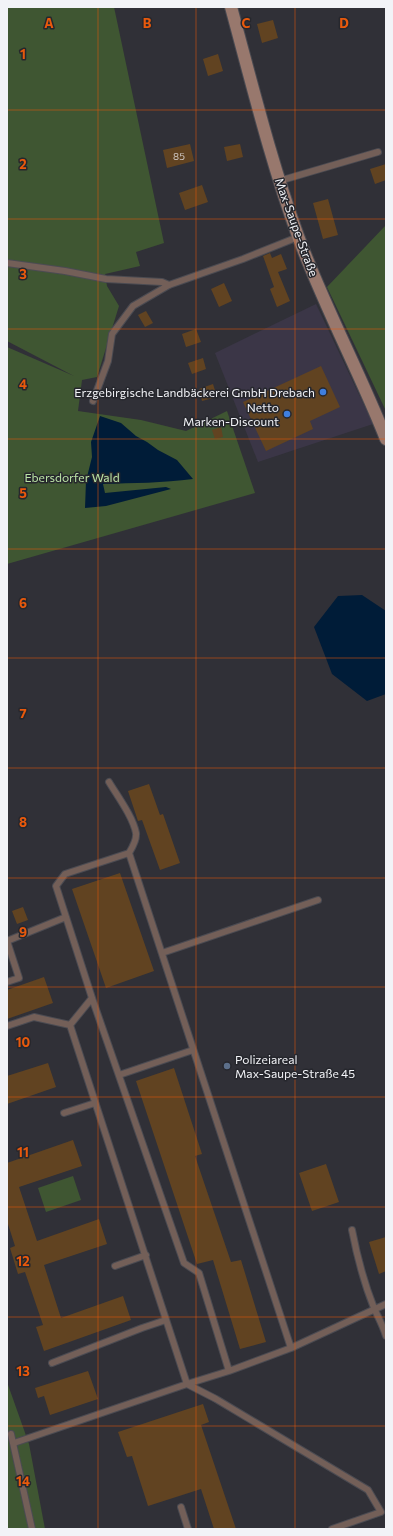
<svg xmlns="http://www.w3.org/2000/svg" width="393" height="1536" viewBox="0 0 393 1536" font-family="Commissioner,sans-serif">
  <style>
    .commercial { fill: #3b3647 }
    .green { fill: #3f5632 }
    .water { fill: #001c38 }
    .building { fill: #614321 }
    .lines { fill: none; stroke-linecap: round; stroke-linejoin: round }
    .lane-casing { stroke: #4b4b52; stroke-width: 8 }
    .secondary-casing { stroke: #4b4b52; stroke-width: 14 }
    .lane { stroke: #735f58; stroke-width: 6 }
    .secondary { stroke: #98786d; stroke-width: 12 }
    .grid { fill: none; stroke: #e8590c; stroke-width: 1; stroke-opacity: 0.55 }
    .shop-dot { fill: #3f7fe0; stroke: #26272d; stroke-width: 1.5 }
    .service-dot { fill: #5c6f8a; stroke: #26272d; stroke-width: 1.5 }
    .labels { text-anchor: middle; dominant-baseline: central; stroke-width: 3; stroke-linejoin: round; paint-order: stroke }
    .number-label { font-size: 10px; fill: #cec7c2 }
    .street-label { font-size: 12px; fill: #f2f3f7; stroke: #26272d }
    .poi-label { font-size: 12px; fill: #f2f3f7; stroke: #26272d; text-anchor: end }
    .park-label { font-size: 12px; fill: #bbe4a5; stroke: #26272d }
    .grid-label { font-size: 13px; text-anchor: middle; font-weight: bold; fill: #e8590c; stroke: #26272d; stroke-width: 3; stroke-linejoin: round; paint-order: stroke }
  </style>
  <rect width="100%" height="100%" fill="#303037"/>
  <!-- commercial -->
  <path class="commercial" d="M 316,304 L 373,424 L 258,462 L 215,353 Z"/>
  <!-- green -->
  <path class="green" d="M 7,7 L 114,7 L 164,243 L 136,252 L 140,266 L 105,274 L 107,286 L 119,306 L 97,377 L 82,380 L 78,411 L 141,420 L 186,431 L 227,411 L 255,493 L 7,564 L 7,347 L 74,376 L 7,341 Z
    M 386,225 L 386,411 L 327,287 Z
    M 73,1176 L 81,1200 L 46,1212 L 38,1188 Z
    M 7,1382 L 29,1444 L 45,1529 L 7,1529 Z"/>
  <!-- water -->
  <path class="water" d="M 100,416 L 121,423 L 136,436 L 147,442 L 158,450 L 177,460 L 193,479 C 163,483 133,483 103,484 L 105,493 L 166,487 L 171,489 L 106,506 L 85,508 L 86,481 L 92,457 L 91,442 Z
    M 362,595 L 386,611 L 386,694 L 367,701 L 332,674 L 314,627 L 338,596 Z"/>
  <!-- building -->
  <path class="building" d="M 273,20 L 278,38 L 262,43 L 257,24 Z
    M 218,54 L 223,71 L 208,76 L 203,59 Z
    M 190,144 L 194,161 L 167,168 L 163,150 Z
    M 240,144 L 243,157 L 227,161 L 224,147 Z
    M 386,164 L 386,180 L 375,184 L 370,169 Z
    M 202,185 L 208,202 L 185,210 L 179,193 Z
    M 328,199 L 338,235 L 323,239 L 313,203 Z
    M 270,253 L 272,258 L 281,254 L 287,269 L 278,272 L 290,301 L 277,307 L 270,289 L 274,287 L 263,256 Z
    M 224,283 L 232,301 L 219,307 L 211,289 Z
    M 146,311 L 153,323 L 145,327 L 138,315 Z
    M 196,329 L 201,342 L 186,347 L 182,334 Z
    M 203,358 L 206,369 L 192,374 L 188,363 Z
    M 321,366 L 340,407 L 310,421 L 313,429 L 266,451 L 243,402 Z
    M 213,384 L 217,397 L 202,401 L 199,389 Z
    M 221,427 L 223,437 L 215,439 L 212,430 Z
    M 149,784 L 160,815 L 163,814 L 180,863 L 160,870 L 142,820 L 138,821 L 128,791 Z
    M 120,873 L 154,971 L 106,988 L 72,889 Z
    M 23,907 L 28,920 L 17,924 L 12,911 Z
    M 44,977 L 53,1003 L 7,1019 L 7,990 Z
    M 48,1063 L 56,1087 L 7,1104 L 7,1076 Z
    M 174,1068 L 202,1154 L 195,1156 L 231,1262 L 241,1260 L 266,1342 L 240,1349 L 213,1260 L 197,1264 L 136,1081 Z
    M 73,1140 L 82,1166 L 19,1187 L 37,1241 L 99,1219 L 107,1244 L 44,1265 L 61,1318 L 123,1296 L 131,1320 L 44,1351 L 36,1327 L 43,1325 L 25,1272 L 18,1274 L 10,1248 L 15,1246 L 7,1221 L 7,1163 Z
    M 326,1164 L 339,1202 L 312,1211 L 299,1173 Z
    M 386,1237 L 386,1271 L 379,1274 L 369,1242 Z
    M 88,1371 L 98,1399 L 50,1415 L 44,1396 L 38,1398 L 35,1388 Z
    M 203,1404 L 209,1422 L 201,1425 L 236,1529 L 214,1529 L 201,1489 L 148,1506 L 132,1456 L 127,1457 L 118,1432 Z"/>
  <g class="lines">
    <!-- lane casing -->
    <g class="lane-casing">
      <path id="lane" d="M 279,181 L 378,152
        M 7,263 L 65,271 L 106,279 L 162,282 L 169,285
        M 93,401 L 108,361 L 112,334 L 133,306 L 169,285 L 243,259 L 298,237
        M 109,782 C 118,797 133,817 136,833 C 137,840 132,848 129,853
        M 7,941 L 66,917
        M 162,953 L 318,900
        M 7,982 L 19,978 L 7,941
        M 7,1026 L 34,1017 L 70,1025
        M 119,1075 L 193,1050
        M 64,1113 L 95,1103
        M 352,1230 C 357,1256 364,1283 374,1308 C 378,1317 383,1326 386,1336
        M 115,1266 L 146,1255
        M 52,1363 L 142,1328 L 166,1320
        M 229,1371 L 199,1273 L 184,1263 L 92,998 L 56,886 L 65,874 L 129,853 L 291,1348
        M 187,1384 L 216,1399 L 368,1490 L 381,1512 L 332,1529
        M 187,1384 L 229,1371 L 291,1348 L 386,1304
        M 11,1434 L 32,1529
        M 14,1443 L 187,1384 L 70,1025 L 92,998
        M 181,1507 L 188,1529"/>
    </g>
    <!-- secondary casing -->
    <g class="secondary-casing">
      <path id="secondary" d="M 231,7 C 252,84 271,162 298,236 C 324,306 359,371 386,439"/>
    </g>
    <!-- lane -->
    <use href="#lane" class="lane"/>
    <!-- secondary -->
    <use href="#secondary" class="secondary"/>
  </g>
  <!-- grid -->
  <path class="grid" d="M 98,7 L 98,1529M 196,7 L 196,1529M 295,7 L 295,1529M 7,110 L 386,110M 7,219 L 386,219M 7,329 L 386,329M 7,439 L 386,439M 7,549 L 386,549M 7,658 L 386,658M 7,768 L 386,768M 7,878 L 386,878M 7,987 L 386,987M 7,1097 L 386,1097M 7,1207 L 386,1207M 7,1317 L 386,1317M 7,1426 L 386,1426"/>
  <!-- markers -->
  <g class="shop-dot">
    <circle cx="323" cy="392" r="4"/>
    <circle cx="287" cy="414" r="4"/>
  </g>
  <circle class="service-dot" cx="227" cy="1066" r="4"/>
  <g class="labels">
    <!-- number labels -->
    <g class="number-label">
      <text x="179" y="156">85</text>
    </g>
    <!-- street labels -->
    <g class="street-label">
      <text transform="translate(297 227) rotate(70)">Max-Saupe-Straße</text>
    </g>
    <!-- poi labels -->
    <g class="poi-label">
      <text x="315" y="392">Erzgebirgische Landbäckerei GmbH Drebach</text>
      <text x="279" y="407">Netto<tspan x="279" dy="14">Marken-Discount</tspan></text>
      <text x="235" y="1059" text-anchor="start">Polizeiareal<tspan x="235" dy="14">Max-Saupe-Straße 45</tspan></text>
    </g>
    <!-- park labels -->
    <g class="park-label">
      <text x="72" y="477">Ebersdorfer Wald</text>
    </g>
  </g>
  <g class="grid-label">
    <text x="49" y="28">A</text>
    <text x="147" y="28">B</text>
    <text x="246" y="28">C</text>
    <text x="344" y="28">D</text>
    <text x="23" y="59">1</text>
    <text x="23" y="169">2</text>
    <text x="23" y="279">3</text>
    <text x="23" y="389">4</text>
    <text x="23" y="498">5</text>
    <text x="23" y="608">6</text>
    <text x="23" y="718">7</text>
    <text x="23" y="827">8</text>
    <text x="23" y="937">9</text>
    <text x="23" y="1047">10</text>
    <text x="23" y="1157">11</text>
    <text x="23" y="1266">12</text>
    <text x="23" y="1376">13</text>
    <text x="23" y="1486">14</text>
  </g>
  <!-- border -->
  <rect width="393" height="1536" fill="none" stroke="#f2f3f7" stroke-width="16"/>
</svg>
